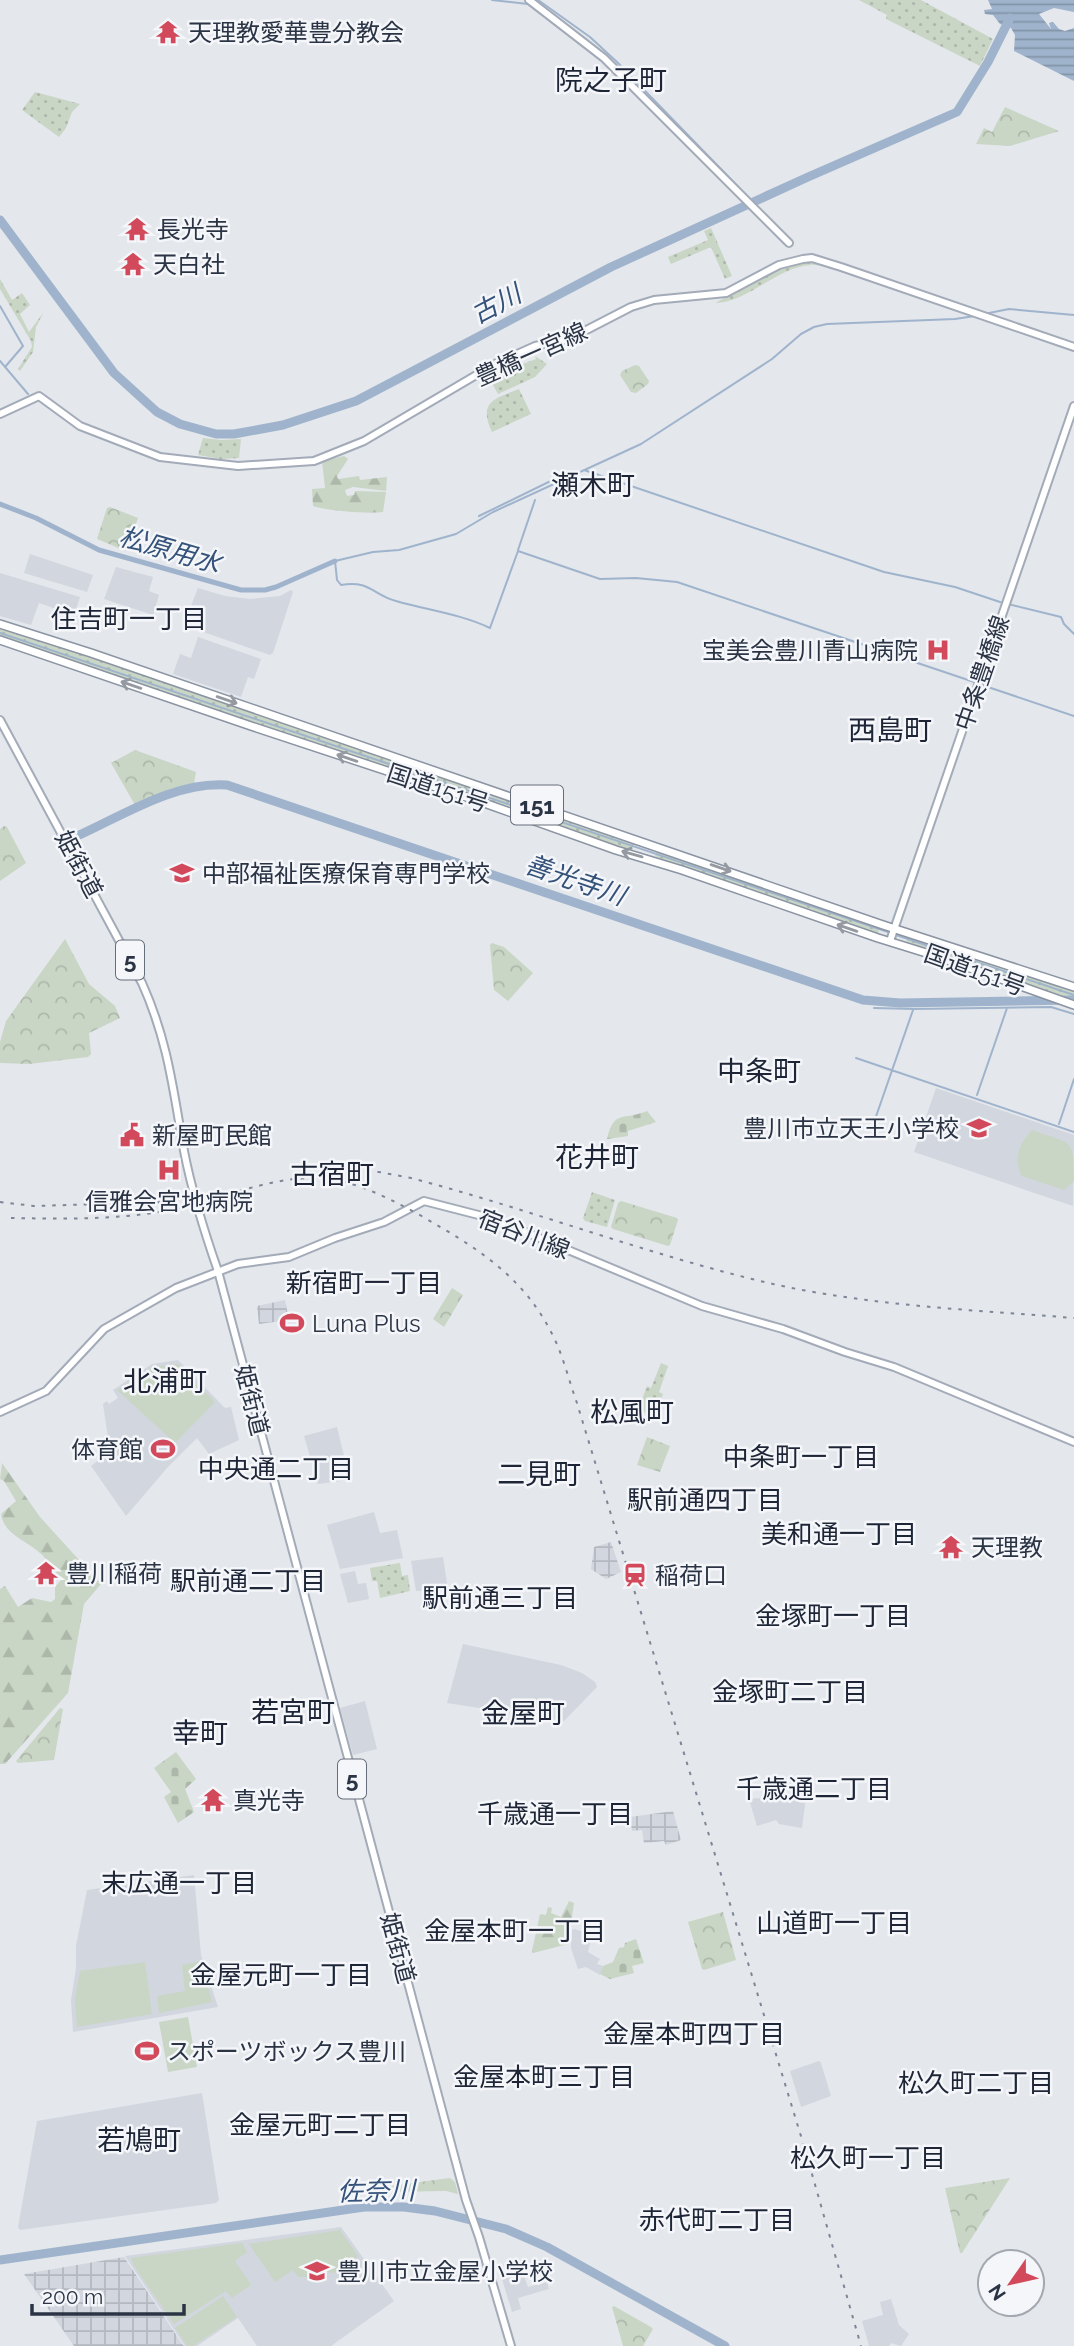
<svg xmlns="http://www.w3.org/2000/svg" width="1074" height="2346" viewBox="0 0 1074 2346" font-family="Raleway,'Noto Sans JP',sans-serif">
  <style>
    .built { fill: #d2d6de }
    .industrial { fill: url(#industrial-grid) }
    .grass { fill: url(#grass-dots) }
    .forest { fill: url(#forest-firs) }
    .cemetery { fill: url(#cemetery-stones) }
    .park { fill: url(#park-crowns) }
    .pitch { fill: #c9d6c5 }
    .water { fill: url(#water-rules) }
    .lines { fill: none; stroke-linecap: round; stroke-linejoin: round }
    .stream { stroke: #9fb4cc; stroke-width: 2 }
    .canal { stroke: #9fb4cc; stroke-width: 5 }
    .river { stroke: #9fb4cc; stroke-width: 9 }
    .major-casing { stroke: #a3abb8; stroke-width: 10 }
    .highway-casing { stroke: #8b94a3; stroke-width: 10 }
    .major { stroke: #fff; stroke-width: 6 }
    .highway { stroke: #fff; stroke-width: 7 }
    .rail { stroke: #7d8696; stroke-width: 2; stroke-dasharray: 3.5 7; stroke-linecap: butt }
    .oneway { stroke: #959aa2 }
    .labels { text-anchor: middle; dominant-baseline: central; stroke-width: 5; stroke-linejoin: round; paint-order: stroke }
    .shield { fill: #f4f6f9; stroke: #676e7b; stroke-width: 2 }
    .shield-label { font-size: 23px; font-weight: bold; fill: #2b3445 }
    .poi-label { font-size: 24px; fill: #2b3445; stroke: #f4f6f9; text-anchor: start }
    .street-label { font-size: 24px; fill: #2b3445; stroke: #f4f6f9 }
    .water-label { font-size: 26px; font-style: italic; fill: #34527a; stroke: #f4f6f9 }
    .neighbourhood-label { font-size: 26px; fill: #1d2536; stroke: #f4f6f9 }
    .quarter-label { font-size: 28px; fill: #1d2536; stroke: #f4f6f9 }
  </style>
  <defs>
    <pattern id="industrial-grid" width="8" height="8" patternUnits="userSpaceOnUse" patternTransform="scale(1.75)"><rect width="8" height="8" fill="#d2d6de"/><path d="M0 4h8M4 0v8" fill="none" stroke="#b4b8c0"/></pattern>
    <pattern id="grass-dots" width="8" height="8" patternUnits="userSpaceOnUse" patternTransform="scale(1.75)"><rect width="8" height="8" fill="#c9d6c5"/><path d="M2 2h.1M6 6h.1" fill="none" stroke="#adb8ab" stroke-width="1.8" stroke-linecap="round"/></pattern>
    <pattern id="forest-firs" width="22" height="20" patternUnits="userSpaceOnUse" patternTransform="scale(1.75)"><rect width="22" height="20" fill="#c9d6c5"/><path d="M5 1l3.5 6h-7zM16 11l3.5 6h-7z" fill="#adb8ab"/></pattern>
    <pattern id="cemetery-stones" width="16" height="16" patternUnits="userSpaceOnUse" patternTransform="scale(1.75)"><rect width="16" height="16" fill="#c9d6c5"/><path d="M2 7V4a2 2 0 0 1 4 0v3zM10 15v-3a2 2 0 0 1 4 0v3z" fill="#adb8ab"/></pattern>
    <pattern id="park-crowns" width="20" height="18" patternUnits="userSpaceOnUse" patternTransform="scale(1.75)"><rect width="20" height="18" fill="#c9d6c5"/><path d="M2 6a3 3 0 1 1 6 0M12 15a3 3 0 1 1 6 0" fill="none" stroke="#adb8ab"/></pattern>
    <pattern id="water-rules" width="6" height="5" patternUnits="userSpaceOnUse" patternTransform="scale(1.75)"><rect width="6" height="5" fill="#9fb4cc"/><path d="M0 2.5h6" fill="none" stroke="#8293a7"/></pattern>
  </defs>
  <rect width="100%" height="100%" fill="#e4e7ec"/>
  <!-- built -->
  <path class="built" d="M 30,554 L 93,575 L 87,592 L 24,573 Z
    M 116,567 L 153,577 L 149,591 L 159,595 L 153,615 L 104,599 Z
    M 0,573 L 80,597 L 74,615 L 39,603 L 31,625 L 0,616 Z
    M 198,588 L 225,596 L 250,599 L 280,596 L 291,590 L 293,592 L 273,653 L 270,655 L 186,626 L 184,623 Z
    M 198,637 L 261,659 L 254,679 L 248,677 L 241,697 L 173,674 L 180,654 L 191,658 Z
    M 936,1088 L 1074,1135 L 1073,1206 L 914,1152 Z
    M 178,1360 L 225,1408 L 231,1407 L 239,1440 L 209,1454 L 197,1438 L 167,1468 L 126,1516 L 91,1466 L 110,1451 L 103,1404 L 107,1401 L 109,1404 L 118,1398 L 113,1390 L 152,1364 Z
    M 337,1427 L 350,1480 L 318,1484 L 304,1436 Z
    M 374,1512 L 380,1533 L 397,1530 L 403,1558 L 340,1569 L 327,1525 Z
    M 443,1557 L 448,1590 L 416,1591 L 411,1561 Z
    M 355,1571 L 358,1584 L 366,1583 L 369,1599 L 348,1603 L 340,1574 Z
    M 463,1644 L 561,1665 L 582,1673 L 595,1682 L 597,1687 L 564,1721 L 447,1703 Z
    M 365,1701 L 377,1749 L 353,1755 L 340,1708 Z
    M 787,1796 L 806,1797 L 802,1828 L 779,1824 L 776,1820 L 757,1826 L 749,1799 Z
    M 194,1875 L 201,1955 L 218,2007 L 73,2032 L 71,2000 L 76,1968 L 76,1946 L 87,1890 Z
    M 574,1929 L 592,1934 L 588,1952 L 600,1959 L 597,1964 L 603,1966 L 600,1975 L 586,1967 L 578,1969 L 571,1948 L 572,1930 Z
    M 819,2061 L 821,2063 L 831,2096 L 801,2107 L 790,2071 Z
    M 202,2093 L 219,2200 L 216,2203 L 20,2230 L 18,2227 L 37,2121 Z
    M 341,2227 L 394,2301 L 331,2346 L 257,2346 L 238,2318 L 197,2346 L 185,2346 L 125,2256 Z
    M 523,2273 L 528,2287 L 547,2282 L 549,2289 L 518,2298 L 521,2309 L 512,2312 L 502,2279 Z
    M 891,2299 L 899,2325 L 909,2334 L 901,2346 L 891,2343 L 889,2346 L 869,2346 L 862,2321 L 883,2315 L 880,2302 Z"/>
  <!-- industrial -->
  <path class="industrial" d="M 285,1300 L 289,1320 L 259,1324 L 257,1306 Z
    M 611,1542 L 621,1572 L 606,1579 L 591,1569 L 594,1547 Z
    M 673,1811 L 681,1840 L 666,1845 L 664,1841 L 644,1843 L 642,1830 L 632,1831 L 630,1817 Z
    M 124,2257 L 183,2345 L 184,2346 L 74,2346 L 24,2274 Z"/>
  <!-- grass -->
  <path class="grass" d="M 859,0 L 921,0 L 993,39 L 980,66 L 886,19 L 887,15 Z
    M 35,92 L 80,104 L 72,112 L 66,128 L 59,137 L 22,110 Z
    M 711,228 L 732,276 L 725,279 L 711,247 L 671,264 L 668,257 L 708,240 L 704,231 Z
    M 806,260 L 837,271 C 829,269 819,264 810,265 C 776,268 748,302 715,303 L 769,274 Z
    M 0,279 L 12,300 L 22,293 L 30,305 L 20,314 L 29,332 L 44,312 L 36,327 L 33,352 L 20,371 L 18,369 L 32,347 L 31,341 L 0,289 Z
    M 535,356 L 547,364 L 535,377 L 498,394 L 489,378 L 512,370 L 512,368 L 536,359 Z
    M 519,389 L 531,414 L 492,432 C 478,402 494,399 519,389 Z
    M 203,438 L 221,440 L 241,439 L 239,458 L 221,459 L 198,455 Z
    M 0,627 L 417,768 L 469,788 L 467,795 L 0,636 Z
    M 492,794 L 584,825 L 634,844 L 632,851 L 490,801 Z
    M 658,850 L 823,906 L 852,920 L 879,929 L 878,935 L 713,879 L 655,856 Z
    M 908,935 L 1074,992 L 1074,1002 L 964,964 L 906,941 Z
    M 592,1192 L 615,1200 L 607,1227 L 585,1221 L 583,1218 Z
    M 661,1363 L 668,1366 L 659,1392 L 663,1394 L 655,1416 L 638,1410 L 647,1386 L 651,1388 Z
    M 400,1563 L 402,1576 L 408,1575 L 410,1591 L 380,1598 L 377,1581 L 372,1581 L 370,1568 Z"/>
  <!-- forest -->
  <path class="forest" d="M 344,456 L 348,459 L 337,476 L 338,479 L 359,476 L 360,480 L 387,477 L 386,491 L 353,487 L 345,490 L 347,496 L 354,495 L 355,491 L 386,492 L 383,512 C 367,514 329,511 313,506 L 312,489 L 325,488 L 322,461 Z
    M 2,1463 L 40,1517 L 101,1584 L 84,1604 L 68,1693 L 5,1764 L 0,1764 L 0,1589 L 5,1586 L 18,1607 L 32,1598 L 51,1602 L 55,1599 L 55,1587 L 61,1580 C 55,1571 48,1560 40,1553 C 26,1540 4,1535 1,1514 L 16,1501 L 4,1481 L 0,1479 Z
    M 569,1901 L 574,1903 L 568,1944 L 533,1953 L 532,1951 L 540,1914 L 546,1915 L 548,1907 L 552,1908 L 551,1913 L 561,1917 Z"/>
  <!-- cemetery -->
  <path class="cemetery" d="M 647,1111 L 656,1122 L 628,1131 L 628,1136 L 607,1139 C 614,1109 623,1121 647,1111 Z
    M 176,1752 L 196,1779 L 185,1789 L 194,1812 L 178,1823 L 164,1797 L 171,1792 L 154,1768 Z
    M 636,1939 L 644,1963 L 632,1966 L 634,1973 L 610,1979 L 600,1974 L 603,1966 L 613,1962 L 619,1948 L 624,1947 L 625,1943 Z"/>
  <!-- park -->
  <path class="park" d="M 1005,107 L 1059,131 L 1010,146 L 976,144 L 984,128 L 992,132 Z
    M 635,365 L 639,366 L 649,381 L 648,384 L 636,393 L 631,392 L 620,375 L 622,371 Z
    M 110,507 L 138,518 L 126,551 L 97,539 L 107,508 Z
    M 135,750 L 196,772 L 194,783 L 177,787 L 138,806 L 135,805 L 111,763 Z
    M 4,826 L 7,827 L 26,863 L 0,881 L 0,829 Z
    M 65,939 L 89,984 L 115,1006 L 120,1018 L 89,1033 L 91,1054 L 88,1057 L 29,1064 L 0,1063 L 0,1042 L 6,1021 Z
    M 492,943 L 504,947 L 533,973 L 508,1001 L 494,990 L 490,945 Z
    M 621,1201 L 677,1218 L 678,1220 L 670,1245 L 668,1246 L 613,1229 L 611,1227 L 618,1203 Z
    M 452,1288 L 463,1295 L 444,1327 L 433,1319 Z
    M 647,1437 L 670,1446 L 660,1472 L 637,1465 Z
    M 60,1708 L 63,1709 L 54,1760 L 18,1763 L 16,1761 Z
    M 723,1912 L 736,1960 L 704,1970 L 702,1969 L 688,1922 Z
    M 450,2178 L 455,2182 L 458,2194 L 446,2191 L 383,2192 L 382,2187 Z
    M 1010,2178 L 962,2253 L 960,2253 L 945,2188 Z
    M 614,2306 L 651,2327 L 653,2329 L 643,2346 L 623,2346 L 612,2307 Z"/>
  <!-- pitch -->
  <path class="pitch" d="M 1032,1130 C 1072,1145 1074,1136 1074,1181 L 1064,1190 L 1022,1176 C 1013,1158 1019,1144 1032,1130 Z
    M 178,1364 L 215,1402 L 175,1443 L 117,1390 L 154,1367 Z
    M 201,1961 L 212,2002 L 159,2013 L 157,1996 L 185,1991 L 182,1965 Z
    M 145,1962 L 152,2014 L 77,2027 L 75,1999 L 80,1971 Z
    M 188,2017 L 197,2067 L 168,2072 L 159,2022 Z
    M 340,2230 L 358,2256 L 334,2273 L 322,2272 L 309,2279 L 306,2277 L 298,2277 L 293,2270 L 275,2282 L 249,2244 Z
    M 242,2243 L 247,2252 L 235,2261 L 251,2285 L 232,2298 L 226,2291 L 174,2324 L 134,2266 L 131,2258 Z
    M 223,2296 L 237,2317 L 193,2346 L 187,2346 L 175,2328 Z"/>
  <!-- water -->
  <path class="water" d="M 988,0 L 1074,0 L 1074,12 L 1054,8 L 1039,14 L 1051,29 L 1049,23 L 1053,22 L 1059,29 L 1065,31 L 1074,28 L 1074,81 L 1014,51 L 1015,35 L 1011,28 L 1000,24 L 993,15 L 985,14 L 984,10 L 992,9 Z"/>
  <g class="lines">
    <!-- stream -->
    <path class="stream" d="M 492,0 L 528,4
      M 538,0 L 590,37 L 617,62 L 753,202
      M 0,306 L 23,346 L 5,367
      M 984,314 L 1009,309 L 1074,315
      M 975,316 L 955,319 L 827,324 L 814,327 L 801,334 L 772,359 L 641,444 L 493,512 L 456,534 L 399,550 L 373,552 L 335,561 L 337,580 L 341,585 C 370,580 373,595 396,601 C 427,610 461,614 490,628 L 518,551 L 600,579 L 636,578 L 677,582 L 977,683
      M 0,361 L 28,394
      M 584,470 L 884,572 L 955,587 L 1000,602 L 1061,617 L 1064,624 L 1074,634
      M 479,516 L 569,472
      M 518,550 L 535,500
      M 0,633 L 891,933
      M 982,685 L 1074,716
      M 896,935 L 1074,995
      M 874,1008 L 914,1009 L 1051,1007 L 1074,1014
      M 856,1058 L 1074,1132
      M 977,1095 L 1007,1008
      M 1059,1124 L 1074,1079
      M 872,1128 L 913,1010"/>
    <!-- canal -->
    <path class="canal" d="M 0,504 L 36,518 L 99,550 L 241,590 L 265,590 L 276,587 L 335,561"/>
    <!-- river -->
    <path class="river" d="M 0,220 L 114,373 L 157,412 L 180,424 L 216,434 L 234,434 L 283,425 L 356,401 L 611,267 L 808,177 L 957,112 L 988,62 L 1010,18
      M 75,837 C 122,816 175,781 227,785 L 863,1000 L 900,1003 L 1074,1000
      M 0,2260 L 364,2207 L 404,2207 L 435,2211 L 506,2229 L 547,2247 L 725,2346"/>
    <!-- major casing -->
    <g class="major-casing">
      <path id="major" d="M 529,0 L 604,58 L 789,243
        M 0,414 L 39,396 L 80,426 L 160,457 L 238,466 L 314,461 L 364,441 L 495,364 L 535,346 L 569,339 L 631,307 L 654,300 L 726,293 L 779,265 L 803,259 L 812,258 L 841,267 L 1074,347
        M 0,720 L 142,983 C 168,1041 173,1089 184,1151 C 192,1192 204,1231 218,1271 L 466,2200 L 479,2237 L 511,2346
        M 890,941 L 1074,406
        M 0,1412 L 46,1391 L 104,1329 L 176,1288 L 238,1264 L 289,1257 L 335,1238 L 384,1222 L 424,1201 L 494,1219 L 702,1306 L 783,1329 L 845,1352 L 894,1367 L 1074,1442"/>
    </g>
    <!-- highway casing -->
    <g class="highway-casing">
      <path id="highway" d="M 0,624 L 91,653 L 883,925 L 1074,987
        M 0,640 L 251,726 L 487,804 L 616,850 L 682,870 L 878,938 L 936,956 L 1074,1005"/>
    </g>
    <!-- major -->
    <use href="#major" class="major"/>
    <!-- highway -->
    <use href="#highway" class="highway"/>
    <!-- rail -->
    <path class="rail" d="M 325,1171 L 379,1172 L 411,1178 C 533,1210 651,1256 773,1284 C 872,1306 974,1310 1074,1318
      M 0,1202 L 34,1206 L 168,1202
      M 11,1218 C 64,1219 118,1220 170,1210 C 214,1201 270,1177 314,1178 C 353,1179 384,1196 418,1214 C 477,1248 525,1276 555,1340 C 564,1359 569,1381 576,1400 L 804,2146 L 861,2346"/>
  </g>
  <!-- one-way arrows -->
  <defs><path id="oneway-shaft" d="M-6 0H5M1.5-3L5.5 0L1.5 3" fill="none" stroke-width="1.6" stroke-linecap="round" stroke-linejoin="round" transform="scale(1.75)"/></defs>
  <g class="oneway">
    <use href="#oneway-shaft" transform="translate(131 685) rotate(-161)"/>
    <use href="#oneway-shaft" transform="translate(227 700) rotate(19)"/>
    <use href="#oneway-shaft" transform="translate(347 758) rotate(-161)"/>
    <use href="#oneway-shaft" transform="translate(632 854) rotate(-164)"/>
    <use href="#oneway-shaft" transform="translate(721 868) rotate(19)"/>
    <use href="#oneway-shaft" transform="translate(847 928) rotate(-161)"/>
  </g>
  <!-- icons -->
  <defs>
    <g id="temple-bare" transform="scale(1.89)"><path d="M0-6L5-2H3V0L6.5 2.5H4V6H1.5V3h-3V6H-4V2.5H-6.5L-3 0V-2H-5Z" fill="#d1495b" stroke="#f4f6f9" stroke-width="2.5" paint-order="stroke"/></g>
    <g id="hospital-bare" transform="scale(1.89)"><path d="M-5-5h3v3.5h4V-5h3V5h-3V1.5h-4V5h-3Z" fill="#d1495b" stroke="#f4f6f9" stroke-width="2.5" paint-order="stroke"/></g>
    <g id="university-bare" transform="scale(1.89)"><path d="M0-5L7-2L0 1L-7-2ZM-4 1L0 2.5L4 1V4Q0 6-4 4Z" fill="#d1495b" stroke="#f4f6f9" stroke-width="2.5" paint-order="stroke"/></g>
    <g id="school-bare" transform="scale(1.89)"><path d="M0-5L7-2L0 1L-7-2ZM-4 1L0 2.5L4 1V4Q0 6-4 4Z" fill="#d1495b" stroke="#f4f6f9" stroke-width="2.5" paint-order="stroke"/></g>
    <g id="civic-bare" transform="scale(1.89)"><path d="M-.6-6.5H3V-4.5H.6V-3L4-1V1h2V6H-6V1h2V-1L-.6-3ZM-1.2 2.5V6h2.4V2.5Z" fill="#d1495b" stroke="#f4f6f9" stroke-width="2.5" paint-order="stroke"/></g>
    <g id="stadium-bare" transform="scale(1.89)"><path d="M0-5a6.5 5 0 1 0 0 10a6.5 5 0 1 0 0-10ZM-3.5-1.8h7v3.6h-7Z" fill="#d1495b" stroke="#f4f6f9" stroke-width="2.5" paint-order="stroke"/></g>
    <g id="station-bare" transform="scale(1.89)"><path d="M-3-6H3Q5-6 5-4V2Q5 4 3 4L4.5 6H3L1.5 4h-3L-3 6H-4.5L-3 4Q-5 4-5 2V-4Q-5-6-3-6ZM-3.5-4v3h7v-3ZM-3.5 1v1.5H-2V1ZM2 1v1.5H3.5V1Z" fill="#d1495b" stroke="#f4f6f9" stroke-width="2.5" paint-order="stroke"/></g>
  </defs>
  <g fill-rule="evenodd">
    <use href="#temple-bare" x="168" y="32"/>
    <use href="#temple-bare" x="137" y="229"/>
    <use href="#temple-bare" x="133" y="264"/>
    <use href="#hospital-bare" x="938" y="650"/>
    <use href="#university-bare" x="182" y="873"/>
    <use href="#school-bare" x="979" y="1128"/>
    <use href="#civic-bare" x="132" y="1135"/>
    <use href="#hospital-bare" x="169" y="1170"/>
    <use href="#stadium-bare" x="292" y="1323"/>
    <use href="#stadium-bare" x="163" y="1449"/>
    <use href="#temple-bare" x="951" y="1547"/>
    <use href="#temple-bare" x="46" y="1573"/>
    <use href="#station-bare" x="635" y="1575"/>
    <use href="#temple-bare" x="213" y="1800"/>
    <use href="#stadium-bare" x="147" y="2051"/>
    <use href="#school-bare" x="317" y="2271"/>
  </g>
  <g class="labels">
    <!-- shield labels -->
    <g class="shield">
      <rect x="511" y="785.5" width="52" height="39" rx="5"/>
      <rect x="116" y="940.5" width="28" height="39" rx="5"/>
      <rect x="338" y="1759.5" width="28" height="39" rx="5"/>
    </g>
    <g class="shield-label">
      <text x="537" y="805">151</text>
      <text x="130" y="960">5</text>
      <text x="352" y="1779">5</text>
    </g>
    <!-- poi labels -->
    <g class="poi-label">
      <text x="188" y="32">天理教愛華豊分教会</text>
      <text x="157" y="229">長光寺</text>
      <text x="153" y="264">天白社</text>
      <text x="918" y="650" text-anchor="end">宝美会豊川青山病院</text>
      <text x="202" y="873">中部福祉医療保育専門学校</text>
      <text x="959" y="1128" text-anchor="end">豊川市立天王小学校</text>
      <text x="152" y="1135">新屋町民館</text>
      <text x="169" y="1201" text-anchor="middle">信雅会宮地病院</text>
      <text x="312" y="1323">Luna Plus</text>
      <text x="143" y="1449" text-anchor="end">体育館</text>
      <text x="971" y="1547">天理教</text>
      <text x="66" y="1573">豊川稲荷</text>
      <text x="655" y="1575">稲荷口</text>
      <text x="233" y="1800">真光寺</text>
      <text x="167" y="2051">スポーツボックス豊川</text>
      <text x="337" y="2271">豊川市立金屋小学校</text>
    </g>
    <!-- street labels -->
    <g class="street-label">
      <text transform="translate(531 354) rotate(-24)">豊橋一宮線</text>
      <text transform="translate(982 673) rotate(-71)">中条豊橋線</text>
      <text transform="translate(438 788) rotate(18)">国道151号</text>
      <text transform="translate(79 864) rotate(62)">姫街道</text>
      <text transform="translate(975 970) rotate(20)">国道151号</text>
      <text transform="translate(524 1234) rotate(21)">宿谷川線</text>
      <text transform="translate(252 1400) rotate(76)">姫街道</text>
      <text transform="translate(398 1948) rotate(75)">姫街道</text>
    </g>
    <!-- water labels -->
    <g class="water-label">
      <text transform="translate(496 304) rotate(-28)">古川</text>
      <text transform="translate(170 550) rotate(16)">松原用水</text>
      <text transform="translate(575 880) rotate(19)">善光寺川</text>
      <text transform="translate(376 2191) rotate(-1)">佐奈川</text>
    </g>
    <!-- neighbourhood labels -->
    <g class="neighbourhood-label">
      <text x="129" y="619">住吉町一丁目</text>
      <text x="364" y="1283">新宿町一丁目</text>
      <text x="801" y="1457">中条町一丁目</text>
      <text x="276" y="1469">中央通二丁目</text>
      <text x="705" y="1500">駅前通四丁目</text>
      <text x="839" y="1534">美和通一丁目</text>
      <text x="248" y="1581">駅前通二丁目</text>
      <text x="500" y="1598">駅前通三丁目</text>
      <text x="833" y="1616">金塚町一丁目</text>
      <text x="790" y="1692">金塚町二丁目</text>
      <text x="814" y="1789">千歳通二丁目</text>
      <text x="555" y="1814">千歳通一丁目</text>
      <text x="179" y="1883">末広通一丁目</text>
      <text x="834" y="1923">山道町一丁目</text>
      <text x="515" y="1931">金屋本町一丁目</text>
      <text x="281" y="1975">金屋元町一丁目</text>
      <text x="694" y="2034">金屋本町四丁目</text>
      <text x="544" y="2077">金屋本町三丁目</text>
      <text x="976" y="2083">松久町二丁目</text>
      <text x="320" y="2125">金屋元町二丁目</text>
      <text x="868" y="2158">松久町一丁目</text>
      <text x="717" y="2220">赤代町二丁目</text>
    </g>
    <!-- quarter labels -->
    <g class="quarter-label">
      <text x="611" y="80">院之子町</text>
      <text x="593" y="485">瀬木町</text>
      <text x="890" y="730">西島町</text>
      <text x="759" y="1071">中条町</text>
      <text x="597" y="1157">花井町</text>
      <text x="332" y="1174">古宿町</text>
      <text x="165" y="1381">北浦町</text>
      <text x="632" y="1412">松風町</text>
      <text x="539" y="1474">二見町</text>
      <text x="293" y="1712">若宮町</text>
      <text x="523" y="1713">金屋町</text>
      <text x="200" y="1733">幸町</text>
      <text x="139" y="2140">若鳩町</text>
    </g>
  </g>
  <!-- north arrow -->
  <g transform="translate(1011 2283) rotate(236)"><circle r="33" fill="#f4f6f9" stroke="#a4a8b1" stroke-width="2"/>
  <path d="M0-5L12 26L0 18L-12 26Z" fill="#d1495b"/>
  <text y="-10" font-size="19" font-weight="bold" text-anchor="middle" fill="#2b3445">N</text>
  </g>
  <!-- scale -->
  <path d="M32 2304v10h152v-10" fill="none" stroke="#2b3445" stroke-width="3.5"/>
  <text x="42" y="2304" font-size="21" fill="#2b3445" stroke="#f4f6f9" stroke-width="5" paint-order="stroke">200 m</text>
</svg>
